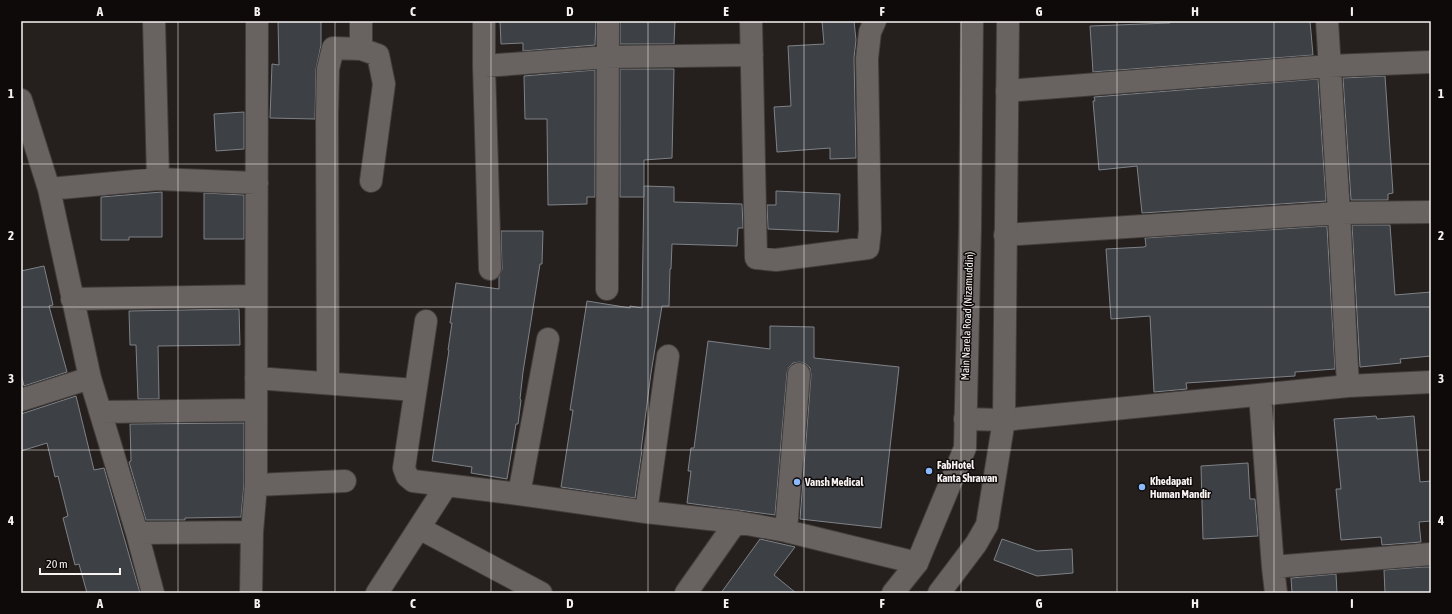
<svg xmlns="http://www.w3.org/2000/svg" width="1452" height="614" viewBox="0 0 1452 614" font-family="'Asap Condensed',sans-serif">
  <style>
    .building { fill: #3d4045; stroke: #7e8287 }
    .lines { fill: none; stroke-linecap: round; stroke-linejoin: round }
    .street-casing { stroke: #413d3b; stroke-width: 24 }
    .secondary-casing { stroke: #413d3b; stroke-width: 24 }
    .street { stroke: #686260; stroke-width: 22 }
    .secondary { stroke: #686260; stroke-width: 22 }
    .grid { fill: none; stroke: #f7f3f2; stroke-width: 1; stroke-opacity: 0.55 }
    .poi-dot { fill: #8abafc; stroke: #0d0a09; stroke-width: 1.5 }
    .labels { text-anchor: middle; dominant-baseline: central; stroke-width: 3; stroke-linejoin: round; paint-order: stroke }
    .street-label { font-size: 11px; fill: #f7f3f2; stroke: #0d0a09 }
    .poi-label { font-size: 11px; font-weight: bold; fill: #f7f3f2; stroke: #0d0a09; text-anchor: start }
    .neatline { fill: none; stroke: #f7f3f2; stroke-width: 1.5 }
    .grid-label { font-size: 13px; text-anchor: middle; font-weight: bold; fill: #f7f3f2 }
  </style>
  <rect width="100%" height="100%" fill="#25201e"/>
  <!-- building -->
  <path class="building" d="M 278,21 L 321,21 L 321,45 L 316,69 L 315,119 L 270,118 L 272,64 L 279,65 Z
    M 500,21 L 596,21 L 595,45 L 523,51 L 523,43 L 501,44 Z
    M 620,21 L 675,21 L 674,44 L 620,44 Z
    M 822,21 L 854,21 L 856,40 L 854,58 L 856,158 L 830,159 L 830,148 L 777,152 L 774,107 L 791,106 L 788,46 L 824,44 Z
    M 1169,21 L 1310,21 L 1313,55 L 1093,72 L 1090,26 L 1170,23 Z
    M 620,69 L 674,69 L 672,158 L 644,160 L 644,197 L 620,197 Z
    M 595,70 L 595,197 L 587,197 L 587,204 L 548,205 L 547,119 L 525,119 L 524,76 Z
    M 1385,76 L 1393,193 L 1388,194 L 1388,200 L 1351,200 L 1343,78 Z
    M 1318,79 L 1326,201 L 1142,213 L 1137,166 L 1099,170 L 1093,101 L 1095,101 L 1094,97 Z
    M 244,112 L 244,149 L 216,151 L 214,114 Z
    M 644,186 L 674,187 L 674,202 L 742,204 L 743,228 L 738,228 L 737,246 L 672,244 L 671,269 L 670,269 L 669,306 L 662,306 L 651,373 L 641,450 L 642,450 L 635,498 L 561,487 L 573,410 L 570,410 L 587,301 L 630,308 L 630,306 L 642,308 Z
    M 776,191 L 840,194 L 838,232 L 768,229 L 767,205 L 776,205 Z
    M 162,192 L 162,237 L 129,237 L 129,240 L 101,240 L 101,197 Z
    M 204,193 L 244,195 L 244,239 L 204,239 Z
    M 1352,225 L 1390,225 L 1395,295 L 1431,292 L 1431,356 L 1400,359 L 1401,363 L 1360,367 Z
    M 1327,226 L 1335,369 L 1295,372 L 1295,376 L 1186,383 L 1187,389 L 1154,392 L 1150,316 L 1111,319 L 1106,249 L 1144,247 L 1146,246 L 1145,238 Z
    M 501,231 L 543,231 L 542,264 L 540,264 L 523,372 L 520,399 L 521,400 L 518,424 L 516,424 L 507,479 L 471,473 L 472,467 L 432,461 L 449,350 L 448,350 L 452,323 L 450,323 L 456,283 L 499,289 L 499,277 L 502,269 Z
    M 44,266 L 53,305 L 49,306 L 67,372 L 24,386 L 21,374 L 21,271 Z
    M 239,309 L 240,345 L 158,346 L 159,399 L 138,399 L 136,345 L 130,345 L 129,311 Z
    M 770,326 L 814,327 L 814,358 L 899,367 L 881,528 L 800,519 L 811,375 L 810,368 L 806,364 L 800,362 L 793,363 L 789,367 L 787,373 L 775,515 L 687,503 L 691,471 L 688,471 L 691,448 L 694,448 L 708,341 L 770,349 Z
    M 76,396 L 94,470 L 104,468 L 140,593 L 87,593 L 79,564 L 75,565 L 63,518 L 68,516 L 58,476 L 55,477 L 47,443 L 21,451 L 21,414 Z
    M 1376,416 L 1377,419 L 1414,416 L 1420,482 L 1431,481 L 1431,521 L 1419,522 L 1421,542 L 1382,545 L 1381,537 L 1341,540 L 1336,489 L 1341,489 L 1334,419 Z
    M 244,423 L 244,484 L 241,517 L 185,518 L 185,520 L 146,520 L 129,462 L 131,461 L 130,424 Z
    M 1248,463 L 1250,499 L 1255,499 L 1258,536 L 1203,539 L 1201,466 Z
    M 760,539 L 795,547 L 774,575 L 796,593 L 721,593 Z
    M 1002,539 L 1037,551 L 1072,549 L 1073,573 L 1037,576 L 994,560 Z
    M 1423,567 L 1431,567 L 1431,593 L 1385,593 L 1384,570 Z
    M 1336,574 L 1337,593 L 1292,593 L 1291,578 Z"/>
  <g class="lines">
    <!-- street casing -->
    <g class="street-casing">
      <path id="street" d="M 154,21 L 158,179
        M 361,21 L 361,49 L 378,55 L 384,84 L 371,181
        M 484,21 L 484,66 L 490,269
        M 751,21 L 756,258 L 776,260 L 868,248 L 870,230 L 867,58 L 870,32 L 875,21
        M 1327,21 L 1339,213 L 1348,386
        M 484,66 L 607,57 L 752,55
        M 1007,91 L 1330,66 L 1431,62
        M 21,100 L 49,189 L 90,378 L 137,533 L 153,593
        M 49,189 L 158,179 L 257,183
        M 1005,235 L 1339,213 L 1431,212
        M 607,289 L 608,21
        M 72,299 L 256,296
        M 426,321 L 404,468 L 407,476 L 413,481 L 519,494 L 646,512 L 736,522 L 786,531 L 917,563
        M 256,378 L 415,390
        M 328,383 L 327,116 L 328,69 L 333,48 L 361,49
        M 1260,395 L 1273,567 L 1276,593
        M 21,400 L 90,378
        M 101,412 L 256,410
        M 965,419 L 1004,420 L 1348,386 L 1431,382
        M 256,485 L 345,481
        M 519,494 L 548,339
        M 646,512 L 668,356
        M 419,528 L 541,593
        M 786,531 L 799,374
        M 137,533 L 252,532
        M 1273,567 L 1431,554
        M 251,593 L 252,532 L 256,485 L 257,21
        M 377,593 L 446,486
        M 686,593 L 736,522"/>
    </g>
    <!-- secondary casing -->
    <g class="secondary-casing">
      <path id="secondary" d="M 893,593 L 917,563 L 965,448 L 970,229 L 972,21
        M 939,593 L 976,544 L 987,525 L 1004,420 L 1008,21"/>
    </g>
    <!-- street -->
    <use href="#street" class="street"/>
    <!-- secondary -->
    <use href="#secondary" class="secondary"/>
  </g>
  <!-- grid -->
  <path class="grid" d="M 178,21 L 178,593M 335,21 L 335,593M 491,21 L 491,593M 648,21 L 648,593M 804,21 L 804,593M 961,21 L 961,593M 1117,21 L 1117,593M 1274,21 L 1274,593M 21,164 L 1431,164M 21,307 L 1431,307M 21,450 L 1431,450"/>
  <!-- markers -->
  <g class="poi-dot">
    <circle cx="929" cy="471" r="4"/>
    <circle cx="797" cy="482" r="4"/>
    <circle cx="1142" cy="487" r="4"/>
  </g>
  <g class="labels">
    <!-- street labels -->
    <g class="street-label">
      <text transform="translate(967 316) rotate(-88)">Main Narela Road (Nizamuddin)</text>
    </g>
    <!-- poi labels -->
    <g class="poi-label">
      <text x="937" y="465">FabHotel<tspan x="937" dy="13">Kanta Shrawan</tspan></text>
      <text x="1150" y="481">Khedapati<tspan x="1150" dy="13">Human Mandir</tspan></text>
      <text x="805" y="482">Vansh Medical</text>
    </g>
  </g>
  <!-- border -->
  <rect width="1452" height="614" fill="none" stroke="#0d0a09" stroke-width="44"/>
  <!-- scale -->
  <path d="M40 568v6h80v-6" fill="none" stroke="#f7f3f2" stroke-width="2"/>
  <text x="46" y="568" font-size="12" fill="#f7f3f2" stroke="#0d0a09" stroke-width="3" paint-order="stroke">20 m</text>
  <rect x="22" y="22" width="1408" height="570" class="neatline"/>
  <g class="grid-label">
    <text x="100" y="16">A</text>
    <text x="257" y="16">B</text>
    <text x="413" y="16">C</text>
    <text x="570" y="16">D</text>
    <text x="726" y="16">E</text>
    <text x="882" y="16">F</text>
    <text x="1039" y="16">G</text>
    <text x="1195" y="16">H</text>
    <text x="1352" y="16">I</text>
    <text x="11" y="98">1</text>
    <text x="1441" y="98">1</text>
    <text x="11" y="240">2</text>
    <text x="1441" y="240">2</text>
    <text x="11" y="383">3</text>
    <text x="1441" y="383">3</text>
    <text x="11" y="525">4</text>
    <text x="1441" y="525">4</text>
    <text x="100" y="608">A</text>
    <text x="257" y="608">B</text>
    <text x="413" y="608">C</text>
    <text x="570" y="608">D</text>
    <text x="726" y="608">E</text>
    <text x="882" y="608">F</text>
    <text x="1039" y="608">G</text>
    <text x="1195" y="608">H</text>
    <text x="1352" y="608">I</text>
  </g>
</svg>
